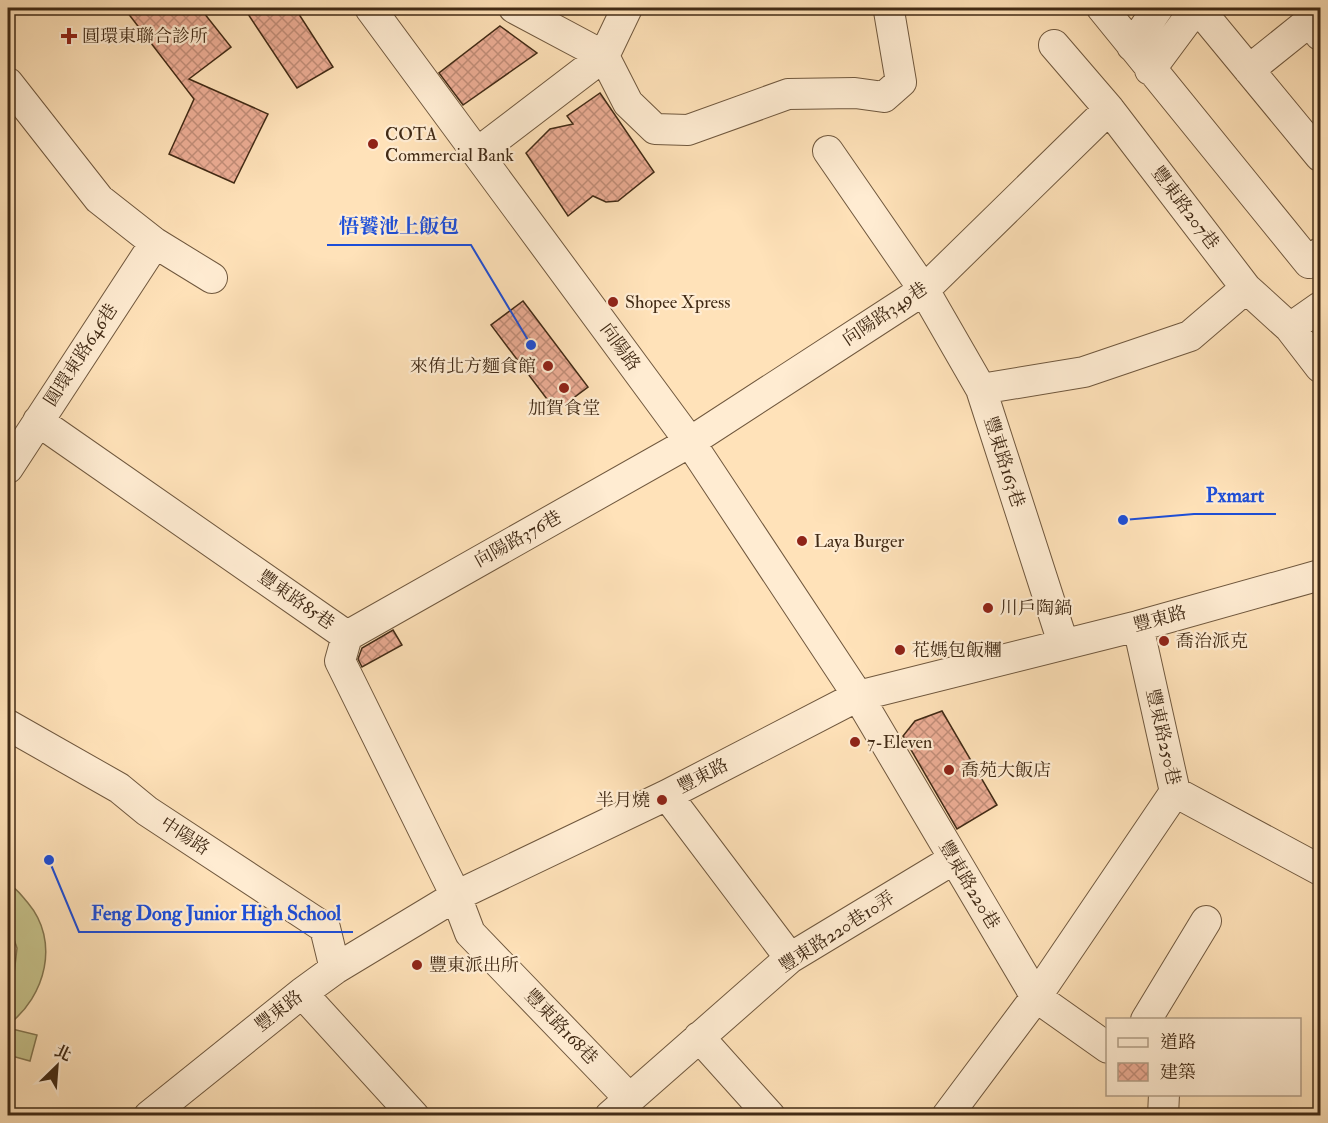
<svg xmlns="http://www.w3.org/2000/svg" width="1328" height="1123" viewBox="0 0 1328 1123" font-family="'IM FELL Double Pica','Noto Serif TC',serif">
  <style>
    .green { fill: #c6c28b; stroke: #847650; stroke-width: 1.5 }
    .building { fill: url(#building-cross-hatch); stroke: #412a15; stroke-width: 1.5 }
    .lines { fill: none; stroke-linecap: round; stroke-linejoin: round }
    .minor-casing { stroke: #70583e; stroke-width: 32 }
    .minor { stroke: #ffecd2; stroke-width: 30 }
    .poi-dot { fill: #8f2418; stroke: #ffecd2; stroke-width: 2 }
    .labels { text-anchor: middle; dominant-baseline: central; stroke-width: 4.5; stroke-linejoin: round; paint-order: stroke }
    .poi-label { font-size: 18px; fill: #412a15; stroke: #ffecd2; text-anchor: start }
    .street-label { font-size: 18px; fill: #412a15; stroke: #ffecd2 }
    .leader { fill: none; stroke: #1d4ed8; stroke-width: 2 }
    .callout-dot { fill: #1d4ed8; stroke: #ffecd2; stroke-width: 2 }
    .callout-label { font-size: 20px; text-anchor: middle; font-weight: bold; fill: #1d4ed8; stroke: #ffecd2; stroke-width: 4.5; stroke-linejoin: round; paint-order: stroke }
  </style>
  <defs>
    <pattern id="building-cross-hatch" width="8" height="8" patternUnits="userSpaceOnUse" patternTransform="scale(1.5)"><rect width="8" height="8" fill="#ecad95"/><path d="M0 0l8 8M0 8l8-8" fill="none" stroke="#c18d78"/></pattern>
  </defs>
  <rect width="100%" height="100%" fill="#ffe2b9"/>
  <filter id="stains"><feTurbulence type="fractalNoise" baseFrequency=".00333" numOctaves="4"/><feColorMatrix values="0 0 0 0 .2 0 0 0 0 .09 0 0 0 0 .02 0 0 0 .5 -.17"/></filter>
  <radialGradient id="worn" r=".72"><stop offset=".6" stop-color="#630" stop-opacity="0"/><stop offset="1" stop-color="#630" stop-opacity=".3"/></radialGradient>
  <!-- green -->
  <path class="green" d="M 8,884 C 17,888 21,895 28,903 C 60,941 46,996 8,1025 L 8,987 L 14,974 L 17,948 L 8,922 Z
    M 8,1028 L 37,1035 L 30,1061 L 8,1055 Z"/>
  <!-- building -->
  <path class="building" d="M 124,8 L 200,8 L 231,47 L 189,79 L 268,114 L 234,183 L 169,154 L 194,99 Z
    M 244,8 L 295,8 L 333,67 L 297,88 Z
    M 500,26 L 537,53 L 463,105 L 439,73 Z
    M 600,93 L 654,172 L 618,201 L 606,202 L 593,196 L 568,216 L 526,153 L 550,129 L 573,124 L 567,116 Z
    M 523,301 L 588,387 L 556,411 L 491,325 Z
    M 393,630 L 402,645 L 362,667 L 358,659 L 362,648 Z
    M 942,711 L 997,805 L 957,829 L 903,736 L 915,721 Z"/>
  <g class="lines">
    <!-- minor casing -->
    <g class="minor-casing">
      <path id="minor" d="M 370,8 L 690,442 L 858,696 L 1036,997 L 1108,1048
        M 514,8 L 604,56 L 628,103 L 655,129 L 688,130 L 788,94 L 855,93 L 884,97 L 901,82 L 889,11 L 892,8
        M 1102,8 L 1309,263 L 1320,253
        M 1198,8 L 1320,156
        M 1054,45 L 1109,109 L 1246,288 L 1290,328 L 1320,367
        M 1132,46 L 1158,8
        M 1150,70 L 1196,8
        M 1249,70 L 1310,21 L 1320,35
        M 8,83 L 99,199 L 155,243 L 212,278
        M 828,151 L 924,290 L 981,389 L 1063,643
        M 477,153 L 604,56 L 627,8
        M 1290,328 L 1320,307
        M 981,389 L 1084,372 L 1190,336 L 1246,288
        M 38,421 L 347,636
        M 8,468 L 155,243
        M 1138,626 L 1175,792 L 1320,870
        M 347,636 L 690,442 L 924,290 L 1109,109
        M 347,636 L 340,661 L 456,896 L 470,933 L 629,1098
        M 8,725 L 119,788 L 147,811 L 325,928 L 335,969
        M 667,795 L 790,958
        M 302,993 L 414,1116
        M 1146,1020 L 1206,921
        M 699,1037 L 770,1116
        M 149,1116 L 302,993 L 335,969 L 456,896 L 667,795 L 858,696 L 1138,626 L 1320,575
        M 610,1116 L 790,958 L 954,859
        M 947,1116 L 1036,997 L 1175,792
        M 1163,1116 L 1164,1094"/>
    </g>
    <!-- minor -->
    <use href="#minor" class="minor"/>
  </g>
  <!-- markers -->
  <g class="poi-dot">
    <path d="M66 27h6v6h6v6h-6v6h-6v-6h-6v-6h6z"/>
    <circle cx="373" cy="144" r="6"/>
    <circle cx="613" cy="302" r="6"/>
    <circle cx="548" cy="366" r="6"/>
    <circle cx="564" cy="388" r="6"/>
    <circle cx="802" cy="541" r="6"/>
    <circle cx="988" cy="608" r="6"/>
    <circle cx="1164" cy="641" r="6"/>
    <circle cx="900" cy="650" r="6"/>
    <circle cx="855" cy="742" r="6"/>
    <circle cx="949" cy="770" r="6"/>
    <circle cx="662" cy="800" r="6"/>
    <circle cx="417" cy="965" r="6"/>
  </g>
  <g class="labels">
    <!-- poi labels -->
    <g class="poi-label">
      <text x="82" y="36">圓環東聯合診所</text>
      <text x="385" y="134">COTA<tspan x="385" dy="21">Commercial Bank</tspan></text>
      <text x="625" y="302">Shopee Xpress</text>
      <text x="536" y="366" text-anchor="end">來侑北方麵食館</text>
      <text x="564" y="408" text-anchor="middle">加賀食堂</text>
      <text x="814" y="541">Laya Burger</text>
      <text x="1000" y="608">川戶陶鍋</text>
      <text x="1176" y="641">喬治派克</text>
      <text x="912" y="650">花媽包飯糰</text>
      <text x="867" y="742">7-Eleven</text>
      <text x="961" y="770">喬苑大飯店</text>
      <text x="650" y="800" text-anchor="end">半月燒</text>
      <text x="429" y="965">豐東派出所</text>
    </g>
    <!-- street labels -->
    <g class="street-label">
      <text transform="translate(1185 208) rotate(53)">豐東路207巷</text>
      <text transform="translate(885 314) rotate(-34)">向陽路349巷</text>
      <text transform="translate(620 347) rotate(54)">向陽路</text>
      <text transform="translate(81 355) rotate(-57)">圓環東路646巷</text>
      <text transform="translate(1004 462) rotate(72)">豐東路163巷</text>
      <text transform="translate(518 539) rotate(-29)">向陽路376巷</text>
      <text transform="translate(296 600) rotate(35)">豐東路85巷</text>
      <text transform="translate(1160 619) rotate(-15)">豐東路</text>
      <text transform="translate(1163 737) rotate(77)">豐東路250巷</text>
      <text transform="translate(703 776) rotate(-27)">豐東路</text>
      <text transform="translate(185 836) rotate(33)">中陽路</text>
      <text transform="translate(969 885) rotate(59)">豐東路220巷</text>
      <text transform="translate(837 932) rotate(-33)">豐東路220巷10弄</text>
      <text transform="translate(279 1011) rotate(-38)">豐東路</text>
      <text transform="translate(561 1027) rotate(46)">豐東路168巷</text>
    </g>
  </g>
  <!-- callouts -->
  <path class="leader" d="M531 345L471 245H327M1123 520L1194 514H1276M49 860L79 932H353"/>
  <g class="callout-dot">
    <circle cx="531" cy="345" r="6"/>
    <circle cx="1123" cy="520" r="6"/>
    <circle cx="49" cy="860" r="6"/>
  </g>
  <g class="callout-label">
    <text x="399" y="233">悟饕池上飯包</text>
    <text x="1235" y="502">Pxmart</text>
    <text x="216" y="920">Feng Dong Junior High School</text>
  </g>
  <!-- margin -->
  <rect width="1328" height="1123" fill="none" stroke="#ffe2b9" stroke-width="30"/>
  <rect x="9" y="9" width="1310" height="1105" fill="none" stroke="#412a15" stroke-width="3"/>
  <rect x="15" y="15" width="1298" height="1093" fill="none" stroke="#412a15" stroke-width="1.5"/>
  <!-- legend -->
  <rect x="1106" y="1018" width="195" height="78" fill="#ffecd2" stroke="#b39e86" stroke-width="1.5"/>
  <rect x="1118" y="1038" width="30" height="9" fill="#ffecd2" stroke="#b39e86" stroke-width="1.5"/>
  <text x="1160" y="1048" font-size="18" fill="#412a15">道路</text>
  <rect x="1118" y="1063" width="30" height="18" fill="url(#building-cross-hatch)" stroke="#b39e86" stroke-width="1.5"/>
  <text x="1160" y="1078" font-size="18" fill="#412a15">建築</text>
  <!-- north arrow -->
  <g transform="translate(57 1066) rotate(25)" stroke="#ffecd2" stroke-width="4.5" paint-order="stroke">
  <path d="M0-4.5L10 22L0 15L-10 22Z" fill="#412a15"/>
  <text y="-9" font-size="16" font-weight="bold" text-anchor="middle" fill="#412a15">北</text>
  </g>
  <rect width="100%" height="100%" filter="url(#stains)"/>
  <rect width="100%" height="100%" fill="url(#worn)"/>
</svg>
